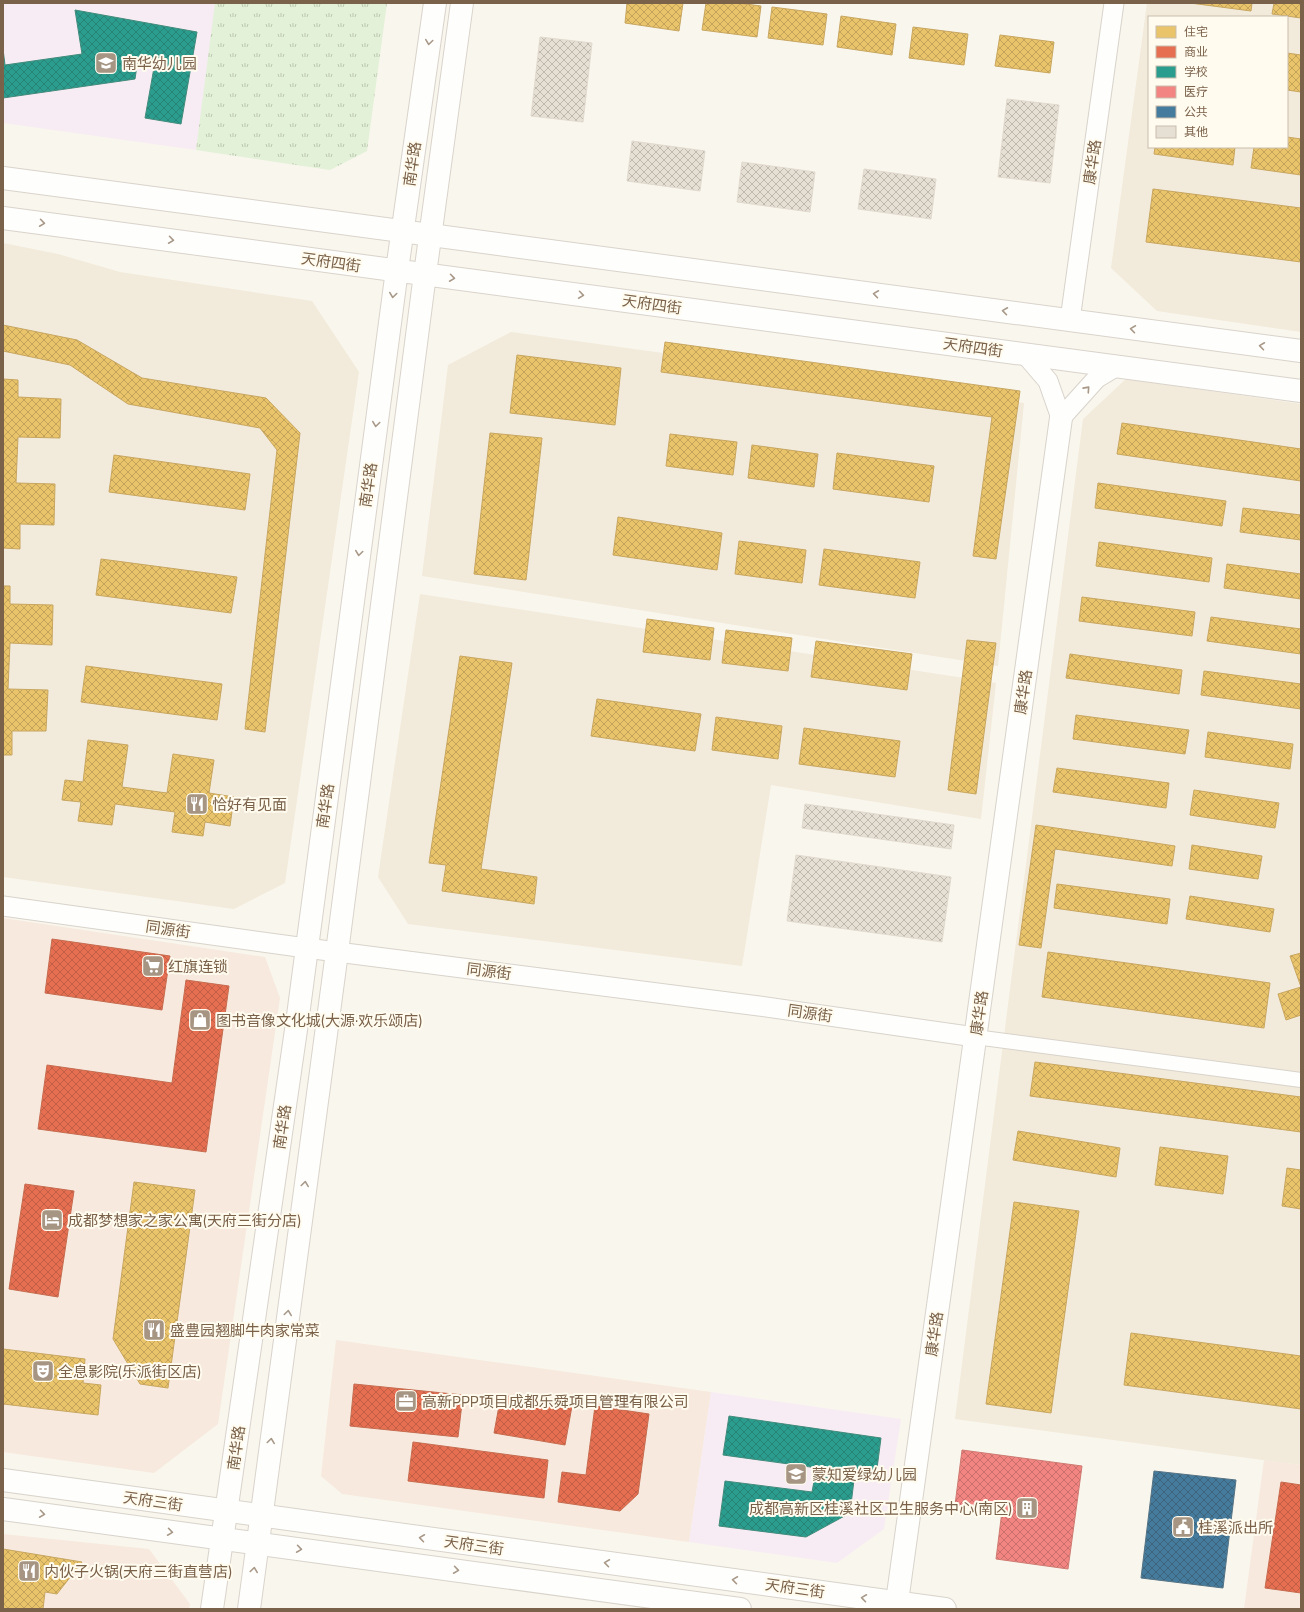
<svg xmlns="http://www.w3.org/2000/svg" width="1304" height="1612" viewBox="0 0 1304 1612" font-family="'Titillium Web','Noto Sans SC',sans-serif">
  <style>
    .residential { fill: #f2eada; fill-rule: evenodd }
    .commercial { fill: #f7e9dd }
    .education { fill: #f7ecf4 }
    .park { fill: url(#park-tufts) }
    .homes { fill: url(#homes-cross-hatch); stroke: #c8a660 }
    .shops { fill: url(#shops-cross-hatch); stroke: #c66b4f }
    .schools { fill: url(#schools-cross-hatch); stroke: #428b7a }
    .health { fill: url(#health-cross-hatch); stroke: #ce7a71 }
    .public { fill: url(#public-cross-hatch); stroke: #557384 }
    .building { fill: url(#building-cross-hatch); stroke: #e2dacf }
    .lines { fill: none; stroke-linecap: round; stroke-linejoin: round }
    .pedestrian-casing { stroke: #d8d3cb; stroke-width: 16 }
    .minor-casing { stroke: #d8d3cb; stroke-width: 21 }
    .tertiary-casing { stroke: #d8d3cb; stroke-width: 24 }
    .secondary-casing { stroke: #d9d3cb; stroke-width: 24 }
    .pedestrian { stroke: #fefefc; stroke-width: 14 }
    .minor { stroke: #fefefc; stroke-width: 19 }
    .tertiary { stroke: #fefefc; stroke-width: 22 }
    .secondary { stroke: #fefefc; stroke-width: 22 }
    .oneway { stroke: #a89888 }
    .labels { text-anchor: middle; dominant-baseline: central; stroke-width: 4; stroke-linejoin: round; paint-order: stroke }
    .poi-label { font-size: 15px; fill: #7a6149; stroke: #fffbef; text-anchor: start }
    .street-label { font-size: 15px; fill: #7a6149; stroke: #fffbef }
  </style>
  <defs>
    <pattern id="park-tufts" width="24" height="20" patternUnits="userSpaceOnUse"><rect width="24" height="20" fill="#e2f1d7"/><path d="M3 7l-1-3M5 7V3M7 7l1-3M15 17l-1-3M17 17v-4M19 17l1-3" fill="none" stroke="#bcc7b0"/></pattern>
    <pattern id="homes-cross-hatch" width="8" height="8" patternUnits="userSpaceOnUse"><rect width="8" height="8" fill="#e9c46a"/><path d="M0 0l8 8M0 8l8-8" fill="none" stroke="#c2a359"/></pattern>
    <pattern id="shops-cross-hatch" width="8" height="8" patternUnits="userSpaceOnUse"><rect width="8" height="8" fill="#e76f51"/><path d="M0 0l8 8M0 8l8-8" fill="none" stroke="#c05f45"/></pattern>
    <pattern id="schools-cross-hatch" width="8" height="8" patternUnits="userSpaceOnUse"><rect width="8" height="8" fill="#2a9d8f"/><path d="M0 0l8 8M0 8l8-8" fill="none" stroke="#298377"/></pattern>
    <pattern id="health-cross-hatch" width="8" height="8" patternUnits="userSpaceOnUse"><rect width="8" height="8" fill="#f28482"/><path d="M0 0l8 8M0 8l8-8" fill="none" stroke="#c96f6c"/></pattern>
    <pattern id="public-cross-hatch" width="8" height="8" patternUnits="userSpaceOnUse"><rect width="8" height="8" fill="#457b9d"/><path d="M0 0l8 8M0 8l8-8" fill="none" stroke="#3d647b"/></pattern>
    <pattern id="building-cross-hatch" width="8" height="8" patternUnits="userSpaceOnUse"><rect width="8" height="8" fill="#e6dfd4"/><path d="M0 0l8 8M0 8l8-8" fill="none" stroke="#bfb8ae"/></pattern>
  </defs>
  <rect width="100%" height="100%" fill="#f9f6ed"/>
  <!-- residential -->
  <path class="residential" d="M 1147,3 L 1301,3 L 1301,332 L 1157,311 L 1111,268 ZM 1149,17 L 1287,17 L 1287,147 L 1149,147 Z
    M 3,243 L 58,254 L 120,272 L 312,301 L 359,372 L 285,883 L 234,909 L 3,877 Z
    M 511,332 L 1024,403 L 998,666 L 422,576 L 448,365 Z
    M 1126,379 L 1301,404 L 1301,1465 L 955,1419 L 1083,419 Z
    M 420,594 L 996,683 L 981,819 L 771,785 L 742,966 L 408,924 L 378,877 Z"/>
  <!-- commercial -->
  <path class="commercial" d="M 3,918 L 265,957 L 280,998 L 218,1424 L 154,1473 L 3,1452 Z
    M 336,1340 L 711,1392 L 689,1542 L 342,1494 L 321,1476 Z
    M 1264,1460 L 1301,1465 L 1301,1609 L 1244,1609 Z
    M 3,1534 L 149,1549 L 190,1604 L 189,1609 L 3,1609 Z"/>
  <!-- education -->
  <path class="education" d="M 3,3 L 217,3 L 196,150 L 3,123 Z
    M 711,1392 L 901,1419 L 884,1529 L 837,1563 L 689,1542 Z"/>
  <!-- park -->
  <path class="park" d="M 215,3 L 387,3 L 367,151 L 330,170 L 196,150 Z"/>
  <!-- homes -->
  <path class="homes" d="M 627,3 L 683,3 L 679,31 L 625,23 Z
    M 706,3 L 738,3 L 761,6 L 757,37 L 702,30 Z
    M 1190,3 L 1252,3 L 1251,11 Z
    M 1274,3 L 1301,3 L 1301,18 L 1272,14 Z
    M 772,7 L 827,14 L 823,45 L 768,38 Z
    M 841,16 L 896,24 L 892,55 L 837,47 Z
    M 913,27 L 968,34 L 964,65 L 909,58 Z
    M 1000,35 L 1054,42 L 1050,73 L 995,66 Z
    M 1287,53 L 1301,55 L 1301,92 L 1287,90 Z
    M 1287,137 L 1301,139 L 1301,175 L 1251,168 L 1254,147 L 1287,147 Z
    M 1155,147 L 1235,147 L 1233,165 L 1154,154 Z
    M 1153,189 L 1301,208 L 1301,262 L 1146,242 Z
    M 3,325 L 77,340 L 142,378 L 266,398 L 300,433 L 265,732 L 245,729 L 277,450 L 260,428 L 128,404 L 70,365 L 3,351 Z
    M 665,342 L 1020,391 L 996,559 L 973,556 L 992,417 L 661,372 Z
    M 517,355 L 621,368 L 615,425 L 510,413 Z
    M 3,379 L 18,380 L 18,397 L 61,399 L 60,438 L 18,437 L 16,483 L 55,484 L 54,525 L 20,524 L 20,549 L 3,548 Z
    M 1122,423 L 1301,449 L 1301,481 L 1117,454 Z
    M 490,433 L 542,438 L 526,580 L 474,574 Z
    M 670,434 L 737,442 L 733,475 L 666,466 Z
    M 752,445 L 818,454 L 814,487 L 748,478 Z
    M 837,453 L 934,466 L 929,502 L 833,489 Z
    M 114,455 L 250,474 L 245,510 L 109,492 Z
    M 1098,483 L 1226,501 L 1222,526 L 1095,508 Z
    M 1243,508 L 1301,515 L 1301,540 L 1240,532 Z
    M 618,517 L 722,533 L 717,570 L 613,555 Z
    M 739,541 L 806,550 L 802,583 L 735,574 Z
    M 1099,542 L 1212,558 L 1209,582 L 1096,566 Z
    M 824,549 L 920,562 L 915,598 L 819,585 Z
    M 101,559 L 237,577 L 231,613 L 96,595 Z
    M 1227,564 L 1301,574 L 1301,599 L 1224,588 Z
    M 3,586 L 10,586 L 10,604 L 53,605 L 52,645 L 10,643 L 8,689 L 48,690 L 46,731 L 12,731 L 12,755 L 3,755 Z
    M 1082,597 L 1195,612 L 1192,636 L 1079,621 Z
    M 1211,617 L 1301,629 L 1301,654 L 1207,641 Z
    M 647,619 L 714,628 L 710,660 L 643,652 Z
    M 726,630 L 792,638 L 788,671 L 722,663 Z
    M 967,640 L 996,643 L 976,794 L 948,790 Z
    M 816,641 L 912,654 L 907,690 L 811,677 Z
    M 1070,654 L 1182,670 L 1179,694 L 1066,678 Z
    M 460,656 L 512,663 L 481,869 L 537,877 L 534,904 L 442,891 L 446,865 L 429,863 Z
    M 86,666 L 222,684 L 217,720 L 81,702 Z
    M 1204,671 L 1301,684 L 1301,709 L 1201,695 Z
    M 597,699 L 701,714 L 695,751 L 591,736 Z
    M 1076,715 L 1189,730 L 1185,754 L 1073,739 Z
    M 716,717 L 782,726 L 778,759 L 712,750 Z
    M 804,728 L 900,741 L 895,777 L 799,764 Z
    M 1208,732 L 1293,744 L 1290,769 L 1205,757 Z
    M 88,740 L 128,745 L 122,787 L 167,793 L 173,754 L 214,760 L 209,793 L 234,797 L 230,826 L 205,822 L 203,836 L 172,832 L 175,812 L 115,804 L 112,825 L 78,821 L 81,802 L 62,800 L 65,780 L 83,782 Z
    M 1057,768 L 1169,783 L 1166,808 L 1053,792 Z
    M 1194,790 L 1279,803 L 1275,828 L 1190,815 Z
    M 1036,825 L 1175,846 L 1172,866 L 1055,849 L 1041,948 L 1019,945 Z
    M 1192,845 L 1262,856 L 1258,879 L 1189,869 Z
    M 1057,884 L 1170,899 L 1167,924 L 1054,908 Z
    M 1190,896 L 1274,909 L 1270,932 L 1186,919 Z
    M 1048,952 L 1270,983 L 1264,1028 L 1042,997 Z
    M 1301,953 L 1301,1015 L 1286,1020 L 1278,994 L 1301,987 L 1290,956 Z
    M 1035,1062 L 1301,1097 L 1301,1132 L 1030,1096 Z
    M 1018,1131 L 1120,1148 L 1116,1177 L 1013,1160 Z
    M 1160,1147 L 1228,1156 L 1223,1194 L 1155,1185 Z
    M 1287,1168 L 1301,1170 L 1301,1209 L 1282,1206 Z
    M 134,1182 L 195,1190 L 168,1388 L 140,1384 L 113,1339 Z
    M 1014,1202 L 1079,1211 L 1051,1413 L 986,1404 Z
    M 1131,1333 L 1301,1356 L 1301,1409 L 1124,1385 Z
    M 3,1349 L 85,1359 L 83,1383 L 101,1385 L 98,1415 L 3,1404 Z
    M 3,1549 L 82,1562 L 57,1594 L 45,1592 L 43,1609 L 3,1609 Z"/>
  <!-- shops -->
  <path class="shops" d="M 52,939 L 170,956 L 162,1010 L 45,993 Z
    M 186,980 L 229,986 L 206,1152 L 38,1129 L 47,1065 L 172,1083 Z
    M 25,1184 L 74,1191 L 58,1297 L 9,1289 Z
    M 354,1384 L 463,1395 L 458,1437 L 350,1426 Z
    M 501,1395 L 572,1406 L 565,1445 L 494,1433 Z
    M 595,1406 L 649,1414 L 638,1494 L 620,1511 L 558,1502 L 562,1472 L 586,1475 Z
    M 413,1442 L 548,1460 L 544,1498 L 408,1481 Z
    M 1281,1482 L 1301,1485 L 1301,1593 L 1265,1588 Z"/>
  <!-- schools -->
  <path class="schools" d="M 75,10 L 197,32 L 181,124 L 145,118 L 155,62 L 138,59 L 135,79 L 3,98 L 3,49 L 5,65 L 82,54 Z
    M 729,1416 L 881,1438 L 876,1476 L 723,1455 Z
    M 815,1476 L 854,1480 L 850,1513 L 806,1537 L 719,1526 L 725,1481 L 812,1492 Z"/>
  <!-- health -->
  <path class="health" d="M 962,1450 L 1082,1466 L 1068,1569 L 996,1559 L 1002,1511 L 955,1505 Z"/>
  <!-- public -->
  <path class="public" d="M 1154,1471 L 1236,1480 L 1223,1588 L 1141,1578 Z"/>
  <!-- building -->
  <path class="building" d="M 540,37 L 592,43 L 583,122 L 531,116 Z
    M 1007,99 L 1059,105 L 1050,183 L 998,177 Z
    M 632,141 L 705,151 L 700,191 L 627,181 Z
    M 742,162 L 815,172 L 810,212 L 737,202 Z
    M 864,169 L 936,179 L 931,219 L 858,209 Z
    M 805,804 L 954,825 L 951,849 L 802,828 Z
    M 796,855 L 951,877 L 942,942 L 787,921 Z"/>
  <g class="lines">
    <!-- pedestrian casing -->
    <g class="pedestrian-casing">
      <path id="pedestrian" d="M 975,1037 L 1301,1080"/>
    </g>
    <!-- minor casing -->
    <g class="minor-casing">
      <path id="minor" d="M 1070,320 L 1114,3
        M 1025,354 L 1048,381 L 1061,418 L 1097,378 L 1117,366
        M 3,906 L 306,948 L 759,1006 L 975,1037"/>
    </g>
    <!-- tertiary casing -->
    <g class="tertiary-casing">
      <path id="tertiary" d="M 3,1480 L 945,1609
        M 3,1509 L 740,1609
        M 896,1609 L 1061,418"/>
    </g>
    <!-- secondary casing -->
    <g class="secondary-casing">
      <path id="secondary" d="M 3,178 L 1301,351
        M 3,218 L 1301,391
        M 212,1609 L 297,1023 L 397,270 L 435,3
        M 249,1609 L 337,952 L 425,274 L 462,3"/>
    </g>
    <!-- pedestrian -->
    <use href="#pedestrian" class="pedestrian"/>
    <!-- minor -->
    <use href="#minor" class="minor"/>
    <!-- tertiary -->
    <use href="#tertiary" class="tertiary"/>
    <!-- secondary -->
    <use href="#secondary" class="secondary"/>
  </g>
  <!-- one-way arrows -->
  <defs><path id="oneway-chevron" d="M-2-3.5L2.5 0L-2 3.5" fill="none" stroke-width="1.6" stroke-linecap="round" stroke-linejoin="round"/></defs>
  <g class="oneway">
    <use href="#oneway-chevron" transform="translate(429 42) rotate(98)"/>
    <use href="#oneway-chevron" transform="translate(42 223) rotate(8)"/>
    <use href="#oneway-chevron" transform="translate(171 240) rotate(8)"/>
    <use href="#oneway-chevron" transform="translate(452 278) rotate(8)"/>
    <use href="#oneway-chevron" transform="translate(876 294) rotate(-172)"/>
    <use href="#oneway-chevron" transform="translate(393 295) rotate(98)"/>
    <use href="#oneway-chevron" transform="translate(581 295) rotate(8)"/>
    <use href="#oneway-chevron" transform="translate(1005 311) rotate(-172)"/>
    <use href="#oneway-chevron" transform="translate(1133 329) rotate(-172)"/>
    <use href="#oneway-chevron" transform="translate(1262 346) rotate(-172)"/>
    <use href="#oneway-chevron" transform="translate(1087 389) rotate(-48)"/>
    <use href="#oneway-chevron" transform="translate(376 424) rotate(98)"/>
    <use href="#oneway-chevron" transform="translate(359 553) rotate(98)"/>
    <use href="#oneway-chevron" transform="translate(305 1184) rotate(-82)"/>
    <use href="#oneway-chevron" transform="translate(288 1313) rotate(-82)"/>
    <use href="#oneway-chevron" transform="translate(271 1441) rotate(-82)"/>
    <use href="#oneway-chevron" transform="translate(42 1514) rotate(8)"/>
    <use href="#oneway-chevron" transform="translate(170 1532) rotate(8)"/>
    <use href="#oneway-chevron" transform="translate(422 1538) rotate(-172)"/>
    <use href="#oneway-chevron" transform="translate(299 1549) rotate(8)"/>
    <use href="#oneway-chevron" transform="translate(607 1563) rotate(-172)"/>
    <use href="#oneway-chevron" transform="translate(254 1570) rotate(-82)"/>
    <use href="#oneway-chevron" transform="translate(456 1570) rotate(8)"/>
    <use href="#oneway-chevron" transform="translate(735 1580) rotate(-172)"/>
    <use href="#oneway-chevron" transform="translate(864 1598) rotate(-172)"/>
  </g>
  <!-- icons -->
  <defs>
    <g id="school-square" transform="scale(1.15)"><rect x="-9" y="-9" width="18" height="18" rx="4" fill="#a69582" stroke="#fffbef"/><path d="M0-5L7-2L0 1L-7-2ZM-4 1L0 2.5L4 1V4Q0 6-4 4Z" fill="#fff"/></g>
    <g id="restaurant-square" transform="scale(1.15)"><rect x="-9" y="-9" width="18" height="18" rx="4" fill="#a69582" stroke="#fffbef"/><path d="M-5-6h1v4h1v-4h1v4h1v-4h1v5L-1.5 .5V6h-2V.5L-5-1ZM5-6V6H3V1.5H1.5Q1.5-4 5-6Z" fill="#fff"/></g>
    <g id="supermarket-square" transform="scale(1.15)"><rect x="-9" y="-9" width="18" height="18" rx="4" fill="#a69582" stroke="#fffbef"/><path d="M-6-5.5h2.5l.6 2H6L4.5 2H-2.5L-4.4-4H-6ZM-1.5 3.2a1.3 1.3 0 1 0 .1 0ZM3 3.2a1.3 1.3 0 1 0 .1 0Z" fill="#fff"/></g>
    <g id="shop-square" transform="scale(1.15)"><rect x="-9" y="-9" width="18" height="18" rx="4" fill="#a69582" stroke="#fffbef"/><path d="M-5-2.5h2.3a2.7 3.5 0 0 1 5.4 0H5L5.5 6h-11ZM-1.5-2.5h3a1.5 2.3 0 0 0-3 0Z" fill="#fff"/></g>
    <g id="hotel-square" transform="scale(1.15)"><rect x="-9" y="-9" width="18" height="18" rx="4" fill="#a69582" stroke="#fffbef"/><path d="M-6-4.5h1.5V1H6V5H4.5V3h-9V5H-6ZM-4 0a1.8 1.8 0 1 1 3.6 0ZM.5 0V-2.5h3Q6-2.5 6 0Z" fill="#fff"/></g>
    <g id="theatre-square" transform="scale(1.15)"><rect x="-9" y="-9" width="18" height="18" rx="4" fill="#a69582" stroke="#fffbef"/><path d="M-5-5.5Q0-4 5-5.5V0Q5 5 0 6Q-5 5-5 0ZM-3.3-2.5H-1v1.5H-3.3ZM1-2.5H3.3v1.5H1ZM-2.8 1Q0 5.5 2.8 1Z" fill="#fff"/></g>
    <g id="office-square" transform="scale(1.15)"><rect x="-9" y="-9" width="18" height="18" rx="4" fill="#a69582" stroke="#fffbef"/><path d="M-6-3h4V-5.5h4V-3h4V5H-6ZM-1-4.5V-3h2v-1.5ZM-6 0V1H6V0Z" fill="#fff"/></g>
    <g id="building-square" transform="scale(1.15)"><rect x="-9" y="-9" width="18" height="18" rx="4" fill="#a69582" stroke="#fffbef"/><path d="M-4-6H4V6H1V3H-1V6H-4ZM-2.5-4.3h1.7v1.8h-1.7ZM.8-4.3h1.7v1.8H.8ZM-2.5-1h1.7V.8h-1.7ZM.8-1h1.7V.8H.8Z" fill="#fff"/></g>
    <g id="civic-square" transform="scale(1.15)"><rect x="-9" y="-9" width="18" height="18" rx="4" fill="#a69582" stroke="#fffbef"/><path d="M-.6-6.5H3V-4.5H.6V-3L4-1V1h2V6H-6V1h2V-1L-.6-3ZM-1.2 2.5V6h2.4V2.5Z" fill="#fff"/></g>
  </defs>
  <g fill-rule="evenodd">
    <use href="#school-square" x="106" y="63"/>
    <use href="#restaurant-square" x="197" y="804"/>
    <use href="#supermarket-square" x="153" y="966"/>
    <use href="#shop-square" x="200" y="1020"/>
    <use href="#hotel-square" x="52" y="1220"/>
    <use href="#restaurant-square" x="154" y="1330"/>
    <use href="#theatre-square" x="43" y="1371"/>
    <use href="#office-square" x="406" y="1401"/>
    <use href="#school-square" x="796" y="1474"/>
    <use href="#building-square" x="1027" y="1508"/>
    <use href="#civic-square" x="1183" y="1527"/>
    <use href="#restaurant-square" x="29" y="1571"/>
  </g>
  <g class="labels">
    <!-- poi labels -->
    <g class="poi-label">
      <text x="122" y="63">南华幼儿园</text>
      <text x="212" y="804">恰好有见面</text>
      <text x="168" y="966">红旗连锁</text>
      <text x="216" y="1020">图书音像文化城(大源·欢乐颂店)</text>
      <text x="68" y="1220">成都梦想家之家公寓(天府三街分店)</text>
      <text x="170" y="1330">盛豊园翘脚牛肉家常菜</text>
      <text x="58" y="1371">全息影院(乐派街区店)</text>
      <text x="422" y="1401">高新PPP项目成都乐舜项目管理有限公司</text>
      <text x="812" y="1474">蒙知爱绿幼儿园</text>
      <text x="1012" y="1508" text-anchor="end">成都高新区桂溪社区卫生服务中心(南区)</text>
      <text x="1198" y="1527">桂溪派出所</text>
      <text x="44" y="1571">内伙子火锅(天府三街直营店)</text>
    </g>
    <!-- street labels -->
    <g class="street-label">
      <text transform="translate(1092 162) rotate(-82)">康华路</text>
      <text transform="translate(412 164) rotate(-82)">南华路</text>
      <text transform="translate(331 262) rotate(8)">天府四街</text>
      <text transform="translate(652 304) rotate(8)">天府四街</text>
      <text transform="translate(973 347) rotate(8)">天府四街</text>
      <text transform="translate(368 485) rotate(-82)">南华路</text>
      <text transform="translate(1023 692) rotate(-82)">康华路</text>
      <text transform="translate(325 806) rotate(-82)">南华路</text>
      <text transform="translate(168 929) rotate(8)">同源街</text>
      <text transform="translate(489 971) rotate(7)">同源街</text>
      <text transform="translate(810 1013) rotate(8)">同源街</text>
      <text transform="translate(979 1013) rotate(-82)">康华路</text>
      <text transform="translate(282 1127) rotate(-82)">南华路</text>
      <text transform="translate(934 1334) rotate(-82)">康华路</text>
      <text transform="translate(236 1448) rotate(-82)">南华路</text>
      <text transform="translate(153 1501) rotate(8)">天府三街</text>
      <text transform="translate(474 1545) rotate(8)">天府三街</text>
      <text transform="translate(795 1588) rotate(8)">天府三街</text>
    </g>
  </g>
  <!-- border -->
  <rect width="1304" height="1612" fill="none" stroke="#7a6149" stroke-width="8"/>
  <!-- legend -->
  <rect x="1148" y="16" width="140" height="132" fill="#fffbef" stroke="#cabdad"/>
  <rect x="1156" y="26" width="20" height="12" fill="#e9c46a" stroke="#cabdad"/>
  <text x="1184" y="36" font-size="12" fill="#7a6149">住宅</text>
  <rect x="1156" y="46" width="20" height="12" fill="#e76f51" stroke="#cabdad"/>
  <text x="1184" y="56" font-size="12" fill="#7a6149">商业</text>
  <rect x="1156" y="66" width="20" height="12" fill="#2a9d8f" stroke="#cabdad"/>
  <text x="1184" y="76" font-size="12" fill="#7a6149">学校</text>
  <rect x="1156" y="86" width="20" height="12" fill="#f28482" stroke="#cabdad"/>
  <text x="1184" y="96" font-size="12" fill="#7a6149">医疗</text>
  <rect x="1156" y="106" width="20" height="12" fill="#457b9d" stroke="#cabdad"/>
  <text x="1184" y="116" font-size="12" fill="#7a6149">公共</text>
  <rect x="1156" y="126" width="20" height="12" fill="#e6dfd4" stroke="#cabdad"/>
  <text x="1184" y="136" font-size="12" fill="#7a6149">其他</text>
</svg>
